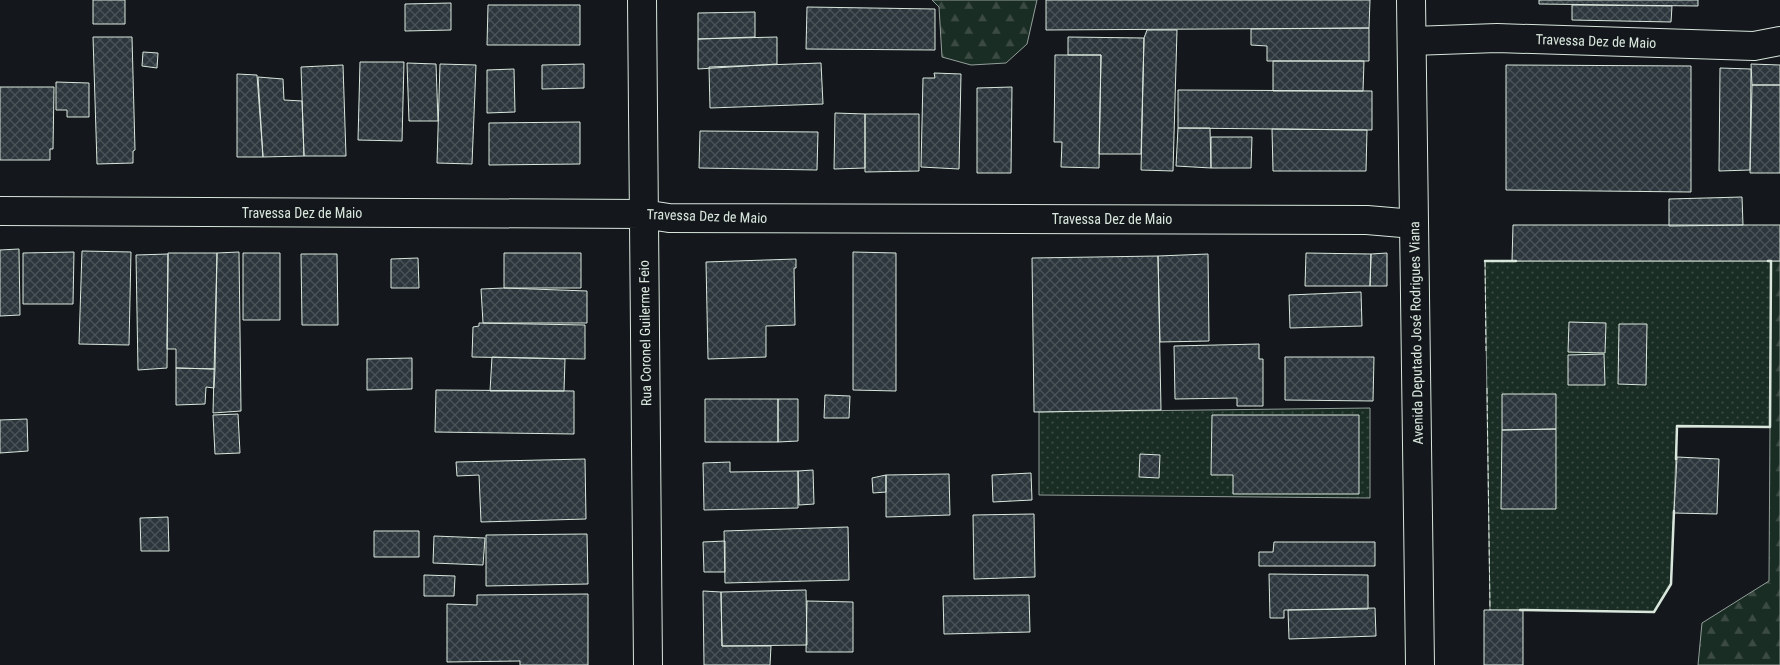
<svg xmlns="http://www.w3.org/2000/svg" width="1780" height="665" viewBox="0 0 1780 665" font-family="'Roboto Condensed',sans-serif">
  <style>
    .grass { fill: url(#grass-dots); stroke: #939e99 }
    .forest { fill: url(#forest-firs); stroke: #939e99 }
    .building { fill: url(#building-cross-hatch); stroke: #d8e6dc }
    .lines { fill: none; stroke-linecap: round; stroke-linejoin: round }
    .minor-casing { stroke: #d8e6dc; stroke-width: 30 }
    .tertiary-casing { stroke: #d8e6dc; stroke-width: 30 }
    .minor { stroke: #14181c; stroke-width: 28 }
    .tertiary { stroke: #14181c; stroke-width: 28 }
    .fence { stroke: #d8e6dc; stroke-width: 1; stroke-dasharray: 6 2.5; stroke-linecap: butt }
    .wall { stroke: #d8e6dc; stroke-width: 2.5 }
    .labels { text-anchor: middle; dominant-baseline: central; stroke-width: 4; stroke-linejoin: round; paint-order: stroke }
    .street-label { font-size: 14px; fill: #d8e6dc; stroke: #14181c }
  </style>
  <defs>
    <pattern id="grass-dots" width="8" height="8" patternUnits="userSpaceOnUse" patternTransform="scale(1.25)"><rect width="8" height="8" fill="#1a2d24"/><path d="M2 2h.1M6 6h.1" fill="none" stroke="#3b4b43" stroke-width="1.8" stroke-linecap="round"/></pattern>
    <pattern id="forest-firs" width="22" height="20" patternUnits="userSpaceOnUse" patternTransform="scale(1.25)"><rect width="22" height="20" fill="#1a2d24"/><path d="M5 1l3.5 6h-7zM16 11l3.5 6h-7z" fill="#3b4b43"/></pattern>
    <pattern id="building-cross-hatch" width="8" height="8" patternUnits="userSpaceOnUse" patternTransform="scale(1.25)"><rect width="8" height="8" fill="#2c363c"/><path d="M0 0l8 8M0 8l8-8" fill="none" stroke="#4a5358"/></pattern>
  </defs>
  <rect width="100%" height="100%" fill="#14181c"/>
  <!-- grass -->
  <path class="grass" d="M 1485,261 L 1771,261 L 1770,427 L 1677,427 L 1671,584 L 1654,612 L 1490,610 Z
    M 1370,408 L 1370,498 L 1039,495 L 1039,412 Z"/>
  <!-- forest -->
  <path class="forest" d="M 932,0 L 1037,0 L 1027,44 L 1006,63 L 971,65 L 942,57 L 939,7 Z
    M 1771,261 L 1780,261 L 1780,665 L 1698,665 L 1702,623 L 1769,581 Z"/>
  <!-- building -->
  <path class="building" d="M 93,0 L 125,0 L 125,24 L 93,24 Z
    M 1046,0 L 1370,0 L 1369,28 L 1046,30 Z
    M 1539,0 L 1698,0 L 1698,6 L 1539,4 Z
    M 451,3 L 451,30 L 405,31 L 405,4 Z
    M 488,5 L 580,5 L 580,45 L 487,45 Z
    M 1572,5 L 1672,6 L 1671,22 L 1572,20 Z
    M 807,7 L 935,9 L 935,50 L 806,49 Z
    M 755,12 L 755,37 L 698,39 L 698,13 Z
    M 1369,28 L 1369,61 L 1267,61 L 1267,46 L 1251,45 L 1251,29 Z
    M 1147,30 L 1177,30 L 1173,171 L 1141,170 L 1144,38 Z
    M 93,37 L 132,37 L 135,150 L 133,151 L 133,163 L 97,164 Z
    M 777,37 L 777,64 L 698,69 L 698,39 Z
    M 1068,37 L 1144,38 L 1141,154 L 1099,154 L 1101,55 L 1068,55 Z
    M 143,52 L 158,53 L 157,68 L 142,66 Z
    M 1055,55 L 1101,55 L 1099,168 L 1061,167 L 1062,142 L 1054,142 Z
    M 1273,61 L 1364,61 L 1363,91 L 1273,91 Z
    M 360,62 L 404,62 L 402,141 L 358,140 Z
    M 407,63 L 436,64 L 438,121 L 409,121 Z
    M 821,63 L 823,104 L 710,108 L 709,67 Z
    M 440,64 L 476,65 L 472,164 L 437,163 Z
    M 584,64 L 584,88 L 542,89 L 542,65 Z
    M 1751,64 L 1780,65 L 1780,85 L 1752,85 Z
    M 343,65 L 346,156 L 304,156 L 301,67 Z
    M 1506,65 L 1691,66 L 1691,192 L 1506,190 Z
    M 1720,68 L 1751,69 L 1750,170 L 1719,171 Z
    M 514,69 L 515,112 L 487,113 L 487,70 Z
    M 934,73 L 961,74 L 959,169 L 921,167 L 923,78 L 935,78 Z
    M 237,74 L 257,75 L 263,157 L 237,157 Z
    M 258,77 L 283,79 L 284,100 L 302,101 L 304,156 L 263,157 Z
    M 56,82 L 89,83 L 89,117 L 67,117 L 67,110 L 56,110 Z
    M 1752,85 L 1780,85 L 1780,173 L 1750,173 Z
    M 0,87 L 54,87 L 53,149 L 50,149 L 50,160 L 0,160 Z
    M 1012,87 L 1011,173 L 977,173 L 977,88 Z
    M 1178,90 L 1372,91 L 1372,130 L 1178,128 Z
    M 835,113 L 865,114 L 865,168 L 834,169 Z
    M 865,114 L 919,114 L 919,171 L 865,172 Z
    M 580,122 L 580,164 L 489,165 L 489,123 Z
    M 1178,128 L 1210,128 L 1211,168 L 1176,166 Z
    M 1272,129 L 1367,130 L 1366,171 L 1273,171 Z
    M 700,131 L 818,132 L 817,170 L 699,168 Z
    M 1211,137 L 1252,137 L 1251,168 L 1211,168 Z
    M 1742,197 L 1743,225 L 1669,226 L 1669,199 Z
    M 1513,225 L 1780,225 L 1780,261 L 1512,261 Z
    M 19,249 L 20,315 L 0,316 L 0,250 Z
    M 82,251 L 131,252 L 129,345 L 79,344 Z
    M 74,252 L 73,304 L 23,304 L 23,253 Z
    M 239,252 L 241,411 L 213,413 L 217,253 Z
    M 853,252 L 896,253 L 896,391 L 853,390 Z
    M 168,253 L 217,253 L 215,369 L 176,368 L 176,349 L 167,349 Z
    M 243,253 L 280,253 L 280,320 L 243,320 Z
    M 504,253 L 581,253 L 581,288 L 504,288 Z
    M 1306,253 L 1371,254 L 1370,286 L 1305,286 Z
    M 1387,253 L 1387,286 L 1370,286 L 1371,254 Z
    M 168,254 L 167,368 L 138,370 L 136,255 Z
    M 301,254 L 337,254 L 338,325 L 302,325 Z
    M 1208,254 L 1209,341 L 1160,342 L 1158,256 Z
    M 1158,256 L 1161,410 L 1034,412 L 1032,258 Z
    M 418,258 L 419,288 L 391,288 L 391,259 Z
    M 796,259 L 796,268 L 794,268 L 795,325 L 766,326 L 766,357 L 708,359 L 706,262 Z
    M 504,288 L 587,291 L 587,323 L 483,323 L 481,289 Z
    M 1361,292 L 1362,326 L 1290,328 L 1289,295 Z
    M 1569,322 L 1606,323 L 1605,353 L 1568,352 Z
    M 479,323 L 585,325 L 585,359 L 472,357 L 473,327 L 479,326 Z
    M 1619,324 L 1647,324 L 1646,385 L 1618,384 Z
    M 1259,344 L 1259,359 L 1263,359 L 1263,406 L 1237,406 L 1237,398 L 1175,399 L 1174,346 Z
    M 1604,354 L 1605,385 L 1568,385 L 1568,355 Z
    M 492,357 L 565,359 L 564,391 L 490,391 Z
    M 1285,357 L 1374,357 L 1373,401 L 1285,400 Z
    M 412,358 L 412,389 L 367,390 L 367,359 Z
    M 176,368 L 215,369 L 214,388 L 206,387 L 205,404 L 176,405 Z
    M 436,390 L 574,391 L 574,434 L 435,432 Z
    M 1502,394 L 1556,394 L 1556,429 L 1502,430 Z
    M 825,395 L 850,396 L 849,418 L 824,418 Z
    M 705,399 L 778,399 L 778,442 L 705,442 Z
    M 778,399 L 798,399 L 798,441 L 778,442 Z
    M 238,414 L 240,453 L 215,454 L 213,415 Z
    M 1212,415 L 1359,415 L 1359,494 L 1233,494 L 1233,475 L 1211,475 Z
    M 27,419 L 28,451 L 0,453 L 0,420 Z
    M 1556,429 L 1556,509 L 1501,509 L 1502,430 Z
    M 1140,454 L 1160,455 L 1159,478 L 1139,477 Z
    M 1677,457 L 1719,459 L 1717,514 L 1674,513 Z
    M 585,459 L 586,519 L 481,522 L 479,475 L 457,476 L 456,462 Z
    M 730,462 L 730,472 L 798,471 L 798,508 L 704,510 L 703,463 Z
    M 813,470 L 814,504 L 799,505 L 798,471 Z
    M 1031,473 L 1032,500 L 993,502 L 992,475 Z
    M 949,474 L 950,515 L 886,517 L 886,475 Z
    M 886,475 L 886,492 L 873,493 L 872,478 Z
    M 1034,514 L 1035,577 L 974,579 L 973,515 Z
    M 168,517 L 169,551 L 141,551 L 140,518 Z
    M 848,527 L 849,580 L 725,583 L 724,531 Z
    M 374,531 L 419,531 L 419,557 L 374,557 Z
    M 587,534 L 588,584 L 486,586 L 486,535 Z
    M 434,536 L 485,538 L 483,565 L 433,563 Z
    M 725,541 L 725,572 L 704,572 L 703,542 Z
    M 1274,542 L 1375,542 L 1375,566 L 1259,566 L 1259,552 L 1273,552 Z
    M 1269,574 L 1368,575 L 1368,609 L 1284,610 L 1284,618 L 1270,618 Z
    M 424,575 L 455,576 L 454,596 L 424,596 Z
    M 806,590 L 807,645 L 722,646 L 721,592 Z
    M 703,591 L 721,592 L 722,646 L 771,646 L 770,665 L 704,665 Z
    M 588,594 L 588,665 L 520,665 L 520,661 L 447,662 L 447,604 L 477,605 L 477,595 Z
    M 1029,595 L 1030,632 L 944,634 L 943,596 Z
    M 807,601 L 853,602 L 853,652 L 806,652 Z
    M 1375,608 L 1376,636 L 1289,639 L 1288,610 Z
    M 1484,610 L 1523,610 L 1523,665 L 1484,665 Z"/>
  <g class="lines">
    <!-- minor casing -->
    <g class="minor-casing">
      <path id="minor" d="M 642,0 L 648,665
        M 1412,41 L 1497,38 L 1754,46 L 1780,41
        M 0,211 L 643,214 L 669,218 L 1367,220 L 1414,224"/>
    </g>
    <!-- tertiary casing -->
    <g class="tertiary-casing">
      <path id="tertiary" d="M 1411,0 L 1420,665"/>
    </g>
    <!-- minor -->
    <use href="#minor" class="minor"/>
    <!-- tertiary -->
    <use href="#tertiary" class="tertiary"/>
    <!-- fence -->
    <path class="fence" d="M 1485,261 L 1486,351
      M 1487,388 L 1490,610"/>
    <!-- wall -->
    <path class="wall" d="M 1485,261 L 1516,261
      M 1676,459 L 1677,426 L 1770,427 L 1771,261 L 1768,261
      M 1520,610 L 1654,612 L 1671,584 L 1674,511"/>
  </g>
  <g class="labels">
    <!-- street labels -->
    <g class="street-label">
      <text transform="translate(1596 41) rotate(2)">Travessa Dez de Maio</text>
      <text x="302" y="213">Travessa Dez de Maio</text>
      <text transform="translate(707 216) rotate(2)">Travessa Dez de Maio</text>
      <text x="1112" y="219">Travessa Dez de Maio</text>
      <text transform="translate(645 333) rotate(-91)">Rua Coronel Guilerme Feio</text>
      <text transform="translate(1416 333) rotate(-91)">Avenida Deputado José Rodrigues Viana</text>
    </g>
  </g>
</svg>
